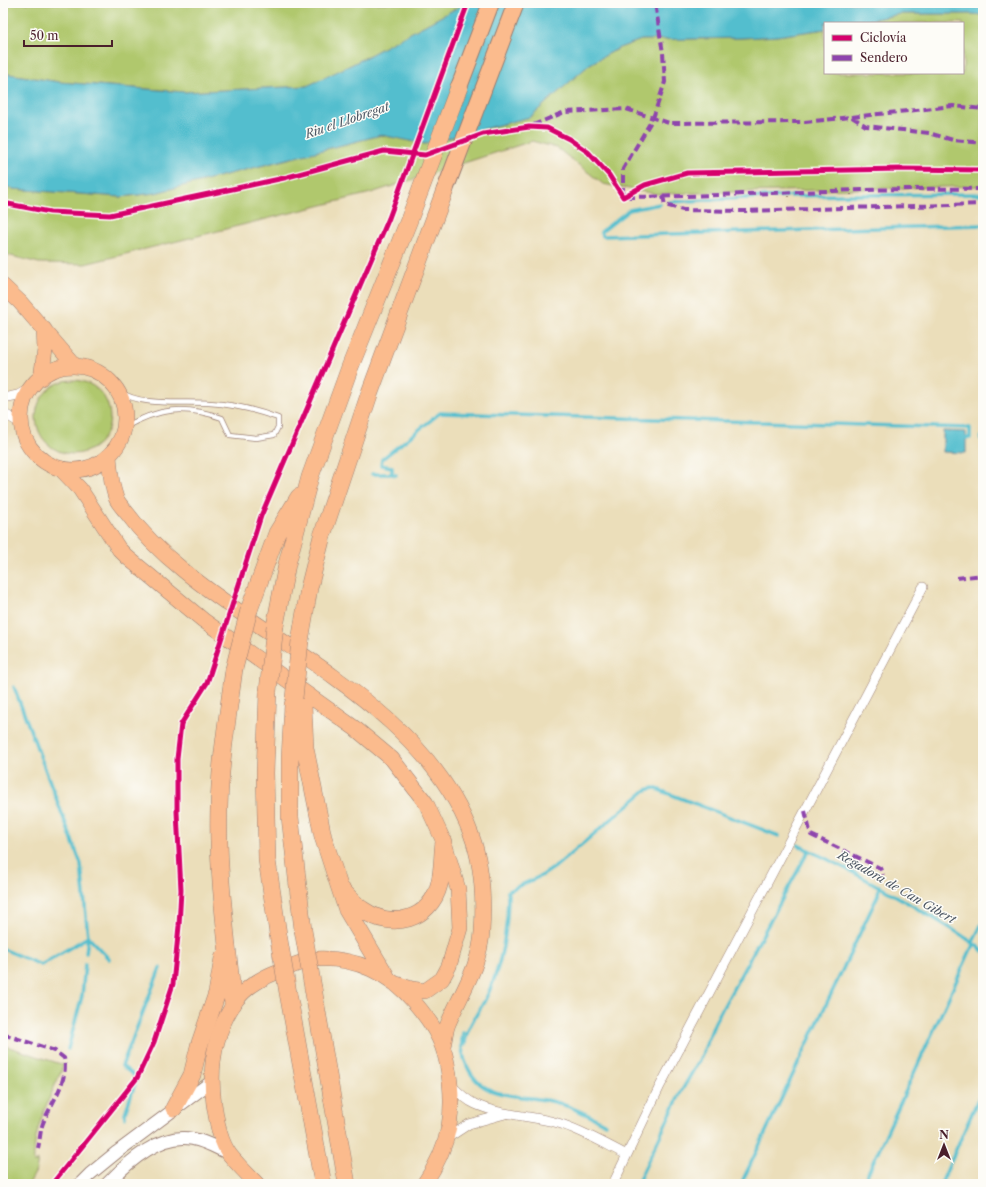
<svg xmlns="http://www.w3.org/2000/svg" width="986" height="1187" viewBox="0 0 986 1187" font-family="'Libre Caslon Text',serif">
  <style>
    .green { fill: #b0c86d; stroke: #7d744c }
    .water { fill: #53bece; stroke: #4e6e7c }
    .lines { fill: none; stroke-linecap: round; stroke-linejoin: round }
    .stream { stroke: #53bece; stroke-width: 3.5 }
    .service-casing { stroke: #9a7e72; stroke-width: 6 }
    .minor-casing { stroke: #9a7e72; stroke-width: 10 }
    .tertiary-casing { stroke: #9a7e72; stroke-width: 14 }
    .primary-casing { stroke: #9a7e72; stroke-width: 16 }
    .trunk-casing { stroke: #9a7e72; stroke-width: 18 }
    .motorway-casing { stroke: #9a7e72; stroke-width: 18 }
    .path { stroke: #9a7e72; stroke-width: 2; stroke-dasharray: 1 3; stroke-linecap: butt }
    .service { stroke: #fff; stroke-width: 4.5 }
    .minor { stroke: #fff; stroke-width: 9 }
    .tertiary { stroke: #fff; stroke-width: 12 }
    .primary { stroke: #fbbb8d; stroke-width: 15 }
    .trunk { stroke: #fbbb8d; stroke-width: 16 }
    .motorway { stroke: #fbbb8d; stroke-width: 17 }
    .motorway-bridge-casing { stroke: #9a7e72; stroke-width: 18; stroke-linecap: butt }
    .motorway-bridge { stroke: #fbbb8d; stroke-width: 17 }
    .quiet { stroke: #8e44ad; stroke-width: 4; stroke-dasharray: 8 4; stroke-linecap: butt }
    .cycleway-casing { stroke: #fdfcf7; stroke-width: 8 }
    .cycleway { stroke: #d6006c; stroke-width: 5 }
    .labels { text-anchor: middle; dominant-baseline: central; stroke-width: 3; stroke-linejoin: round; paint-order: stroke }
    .water-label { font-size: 12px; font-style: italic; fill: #4d5764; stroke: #fdfcf7 }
  </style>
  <rect width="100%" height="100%" fill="#fdfcf7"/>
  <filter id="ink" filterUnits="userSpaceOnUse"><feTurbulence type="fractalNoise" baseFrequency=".025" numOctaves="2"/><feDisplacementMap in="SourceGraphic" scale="8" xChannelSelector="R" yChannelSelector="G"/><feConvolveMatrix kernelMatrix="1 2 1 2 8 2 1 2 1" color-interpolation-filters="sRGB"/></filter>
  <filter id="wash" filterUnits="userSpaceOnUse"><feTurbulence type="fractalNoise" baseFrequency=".012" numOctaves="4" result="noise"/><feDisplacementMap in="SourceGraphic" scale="16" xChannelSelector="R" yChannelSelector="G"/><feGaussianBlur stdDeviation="0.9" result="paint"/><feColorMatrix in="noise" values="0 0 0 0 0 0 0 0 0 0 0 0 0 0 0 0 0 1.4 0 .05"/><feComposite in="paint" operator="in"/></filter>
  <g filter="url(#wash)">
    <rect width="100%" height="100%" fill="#ebdeba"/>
    <!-- green -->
    <path class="green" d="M 3,3 L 466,3 L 355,63 L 308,86 L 184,92 L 59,82 L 3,73 Z
      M 900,14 L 973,14 L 983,15 L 983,186 L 656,194 L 603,184 L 557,148 L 532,141 L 371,193 L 85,264 L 39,263 L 3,254 L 3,185 L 13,189 L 121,197 L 155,193 L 381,135 L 425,144 L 530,117 L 590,64 L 619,48 L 641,40 L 742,38 L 777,36 L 825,29 L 825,73 L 963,73 L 963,23 L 855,23 Z
      M36 417a37 37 0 1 1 74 0a37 37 0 1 1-74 0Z
      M 3,1045 L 64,1065 C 51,1096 32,1129 34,1163 L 38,1160 L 36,1171 L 29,1184 L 3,1184 Z"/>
    <!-- water -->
    <path class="water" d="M 466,3 L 983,3 L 983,15 L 973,14 L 900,14 L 855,23 L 825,23 L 825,29 L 777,36 L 742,38 L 641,40 L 619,48 L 590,64 L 530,117 L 425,144 L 381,135 L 155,193 L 121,197 L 13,189 L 3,185 L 3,73 L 59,82 L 184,92 L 307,86 L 355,63 Z
      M 943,431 L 966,432 L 966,453 L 943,452 Z"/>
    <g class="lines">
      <!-- stream -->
      <path class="stream" d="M 853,195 L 983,194
        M 791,196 L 851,195
        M 669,202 L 787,196
        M 660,204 L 629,210 L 601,232 L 603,236 L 983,225
        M 981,439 L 983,435
        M 372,474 L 392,474
        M 396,475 L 392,474 L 392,467 L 381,465 L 382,459 L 440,413 L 970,428 L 970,438 L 966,438
        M 14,687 L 81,864 L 88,937 L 86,953
        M 798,845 C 843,866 887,890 930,916 C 948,927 967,937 983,951
        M 3,949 L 41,965 L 88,937 L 109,959
        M 463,1033 C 460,1045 462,1055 467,1066 C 483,1103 522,1093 555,1102 C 573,1107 590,1116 606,1124
        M 465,1044 C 466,1026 481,1010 488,994 C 503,961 508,927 508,891 L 543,875 L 555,867 L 646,790 L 654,788 L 779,836
        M 68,1049 L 82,996 L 85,964
        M 125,1118 L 125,1113 L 137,1078 L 122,1066 L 160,968
        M 637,1184 L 681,1092 L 702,1055 L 715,1022 L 809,850
        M 741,1184 L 878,895 L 879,886
        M 863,1184 L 971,949 L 974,946 L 973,942 L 983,921
        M 941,1184 L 983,1088"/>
    </g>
  </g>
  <g filter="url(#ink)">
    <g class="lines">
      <!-- service casing -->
      <g class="service-casing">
        <path id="service" d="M 118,391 C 143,407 179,401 209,403 C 232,404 256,410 278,418 L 278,427 L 274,435 L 256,438 L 230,435 L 222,418 C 185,405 159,408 125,427"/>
      </g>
      <!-- minor casing -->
      <g class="minor-casing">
        <path id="minor" d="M 3,398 L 18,395 L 32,387
          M 3,413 L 22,424
          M 451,1085 C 458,1092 466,1100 475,1104 C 501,1116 531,1115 558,1123 C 582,1130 605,1144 627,1155
          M 446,1139 L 469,1124 L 505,1114
          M 613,1184 L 659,1088 L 923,587"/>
      </g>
      <!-- tertiary casing -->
      <g class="tertiary-casing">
        <path id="tertiary" d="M 80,1184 L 90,1174 L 117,1152 L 211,1082
          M 107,1184 C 128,1162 161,1132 193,1139 C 206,1141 218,1149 230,1154"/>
      </g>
      <!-- primary casing -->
      <g class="primary-casing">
        <path id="primary" d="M 3,286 L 20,302 L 75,366
          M21 418a52 52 0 1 1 104 0a52 52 0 1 1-104 0Z
          M 41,378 L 45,350 L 44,329
          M 109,456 C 110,470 111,484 116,498 C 118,503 123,508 127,513 C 143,535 162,553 183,570 C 278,649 425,710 471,834 C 482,863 484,900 482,932 C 480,966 461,993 448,1024 C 445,1031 445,1039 443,1046
          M 60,468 L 80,489 L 119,549 L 127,557 L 203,620 L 356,729 L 392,759 L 426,803 L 444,842 L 458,889 L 460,928 L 449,966 L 442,979 L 425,991 L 412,989 L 397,984
          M 257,1184 C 248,1175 238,1165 230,1155 C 219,1140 217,1121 214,1104 C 209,1069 214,1035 233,1005 C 243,988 261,978 279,971 C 290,967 304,960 316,959 C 355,957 390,973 415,1003 C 431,1022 442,1038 447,1063 C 456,1109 451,1145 424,1184"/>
      </g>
      <!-- trunk casing -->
      <g class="trunk-casing">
        <path id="trunk" d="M 459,87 L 491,3
          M 445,190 L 516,3"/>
      </g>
      <!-- motorway casing -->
      <g class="motorway-casing">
        <path id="motorway" d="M 249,610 L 277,533 L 299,497
          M 275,626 L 287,564 L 310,477 L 350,367 L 409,220 L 459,87
          M 300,641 L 309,588 L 322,536 L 369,395 L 445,190
          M 268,691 L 265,773 L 267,860 L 278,934
          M 293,704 L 290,758 L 290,817 L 303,930
          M 303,705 L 305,748 L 323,837 L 347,910 L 386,976
          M 341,889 C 348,896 355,905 363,910 C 392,930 430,920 439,885 C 443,871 442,856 444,842
          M 313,988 L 347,1184
          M 288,993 L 323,1184
          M 233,1004 C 227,939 217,873 219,808 C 220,761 228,715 234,669
          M 174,1108 L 192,1075 L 199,1046 L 217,993 L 223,958"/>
      </g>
      <!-- path -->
      <path class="path" d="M 851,190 L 851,195
        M 789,192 L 789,197"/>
      <!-- service -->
      <use href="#service" class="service"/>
      <!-- minor -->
      <use href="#minor" class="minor"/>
      <!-- tertiary -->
      <use href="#tertiary" class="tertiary"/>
      <!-- primary -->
      <use href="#primary" class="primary"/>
      <!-- trunk -->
      <use href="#trunk" class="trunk"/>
      <!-- motorway -->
      <use href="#motorway" class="motorway"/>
      <!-- motorway-bridge casing -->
      <g class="motorway-bridge-casing">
        <path id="motorway-bridge" d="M 234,669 L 249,610
          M 268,691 L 275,626
          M 294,698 L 300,641
          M 303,930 L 313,988
          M 278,934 L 288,993"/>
      </g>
      <!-- motorway-bridge -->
      <use href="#motorway-bridge" class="motorway-bridge"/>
      <!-- quiet -->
      <path class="quiet" d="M 852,117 L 866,126 L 929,133 L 953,140 L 983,143
        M 533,125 L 565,112 L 626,109 L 669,123 L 805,122 L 953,106 L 983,109
        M 623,195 L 623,169 L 653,118 L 665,82 L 663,53 L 655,3
        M 663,196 L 665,205 L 683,210 L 743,211 L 983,204
        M 627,197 C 745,196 864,187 983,189
        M 957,578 L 983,575
        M 805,811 L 811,835 L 880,868 L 883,875
        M 3,1034 L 55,1051 L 64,1058 C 69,1081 51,1103 43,1123 C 40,1131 40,1140 38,1148"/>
      <!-- cycleway casing -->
      <g class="cycleway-casing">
        <path id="cycleway" d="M 3,203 L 50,212 L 110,215 L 284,178 L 384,151 L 425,155 L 483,134 L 529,127 L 547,128 L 569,139 L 588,152 L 609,175 L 623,197 L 645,185 L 687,173 L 901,169 L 983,170
          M 52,1184 L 137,1078 L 154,1042 L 173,984 L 179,926 L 181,890 L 177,812 L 177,759 L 181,724 L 207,683 L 261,516 L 389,218 L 468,3"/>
      </g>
      <!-- cycleway -->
      <use href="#cycleway" class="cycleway"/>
    </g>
  </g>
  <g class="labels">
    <!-- water labels -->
    <g class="water-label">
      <text transform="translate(347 120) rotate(-19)">Riu el Llobregat</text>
      <text transform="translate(897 887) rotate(30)">Regadora de Can Gibert</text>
    </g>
  </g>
  <!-- margin -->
  <rect width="986" height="1187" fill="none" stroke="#fdfcf7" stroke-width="16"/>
  <!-- legend -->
  <rect x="824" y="22" width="140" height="52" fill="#fdfcf7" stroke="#b5a4a5"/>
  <rect x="832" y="35" width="20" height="6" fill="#d6006c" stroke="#b5a4a5"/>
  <text x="860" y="42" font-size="12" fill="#4a1f2b">Ciclovía</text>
  <rect x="832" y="55" width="20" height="6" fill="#8e44ad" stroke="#b5a4a5"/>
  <text x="860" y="62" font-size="12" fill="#4a1f2b">Sendero</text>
  <!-- north arrow -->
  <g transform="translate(944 1145)" stroke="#fdfcf7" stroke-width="3" paint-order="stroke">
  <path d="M0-3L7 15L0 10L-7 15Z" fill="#4a1f2b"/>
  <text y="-6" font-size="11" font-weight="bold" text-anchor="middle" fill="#4a1f2b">N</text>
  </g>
  <!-- scale -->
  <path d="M24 40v6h88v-6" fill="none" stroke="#4a1f2b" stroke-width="2"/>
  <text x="30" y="40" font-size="12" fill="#4a1f2b" stroke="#fdfcf7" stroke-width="3" paint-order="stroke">50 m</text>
</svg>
